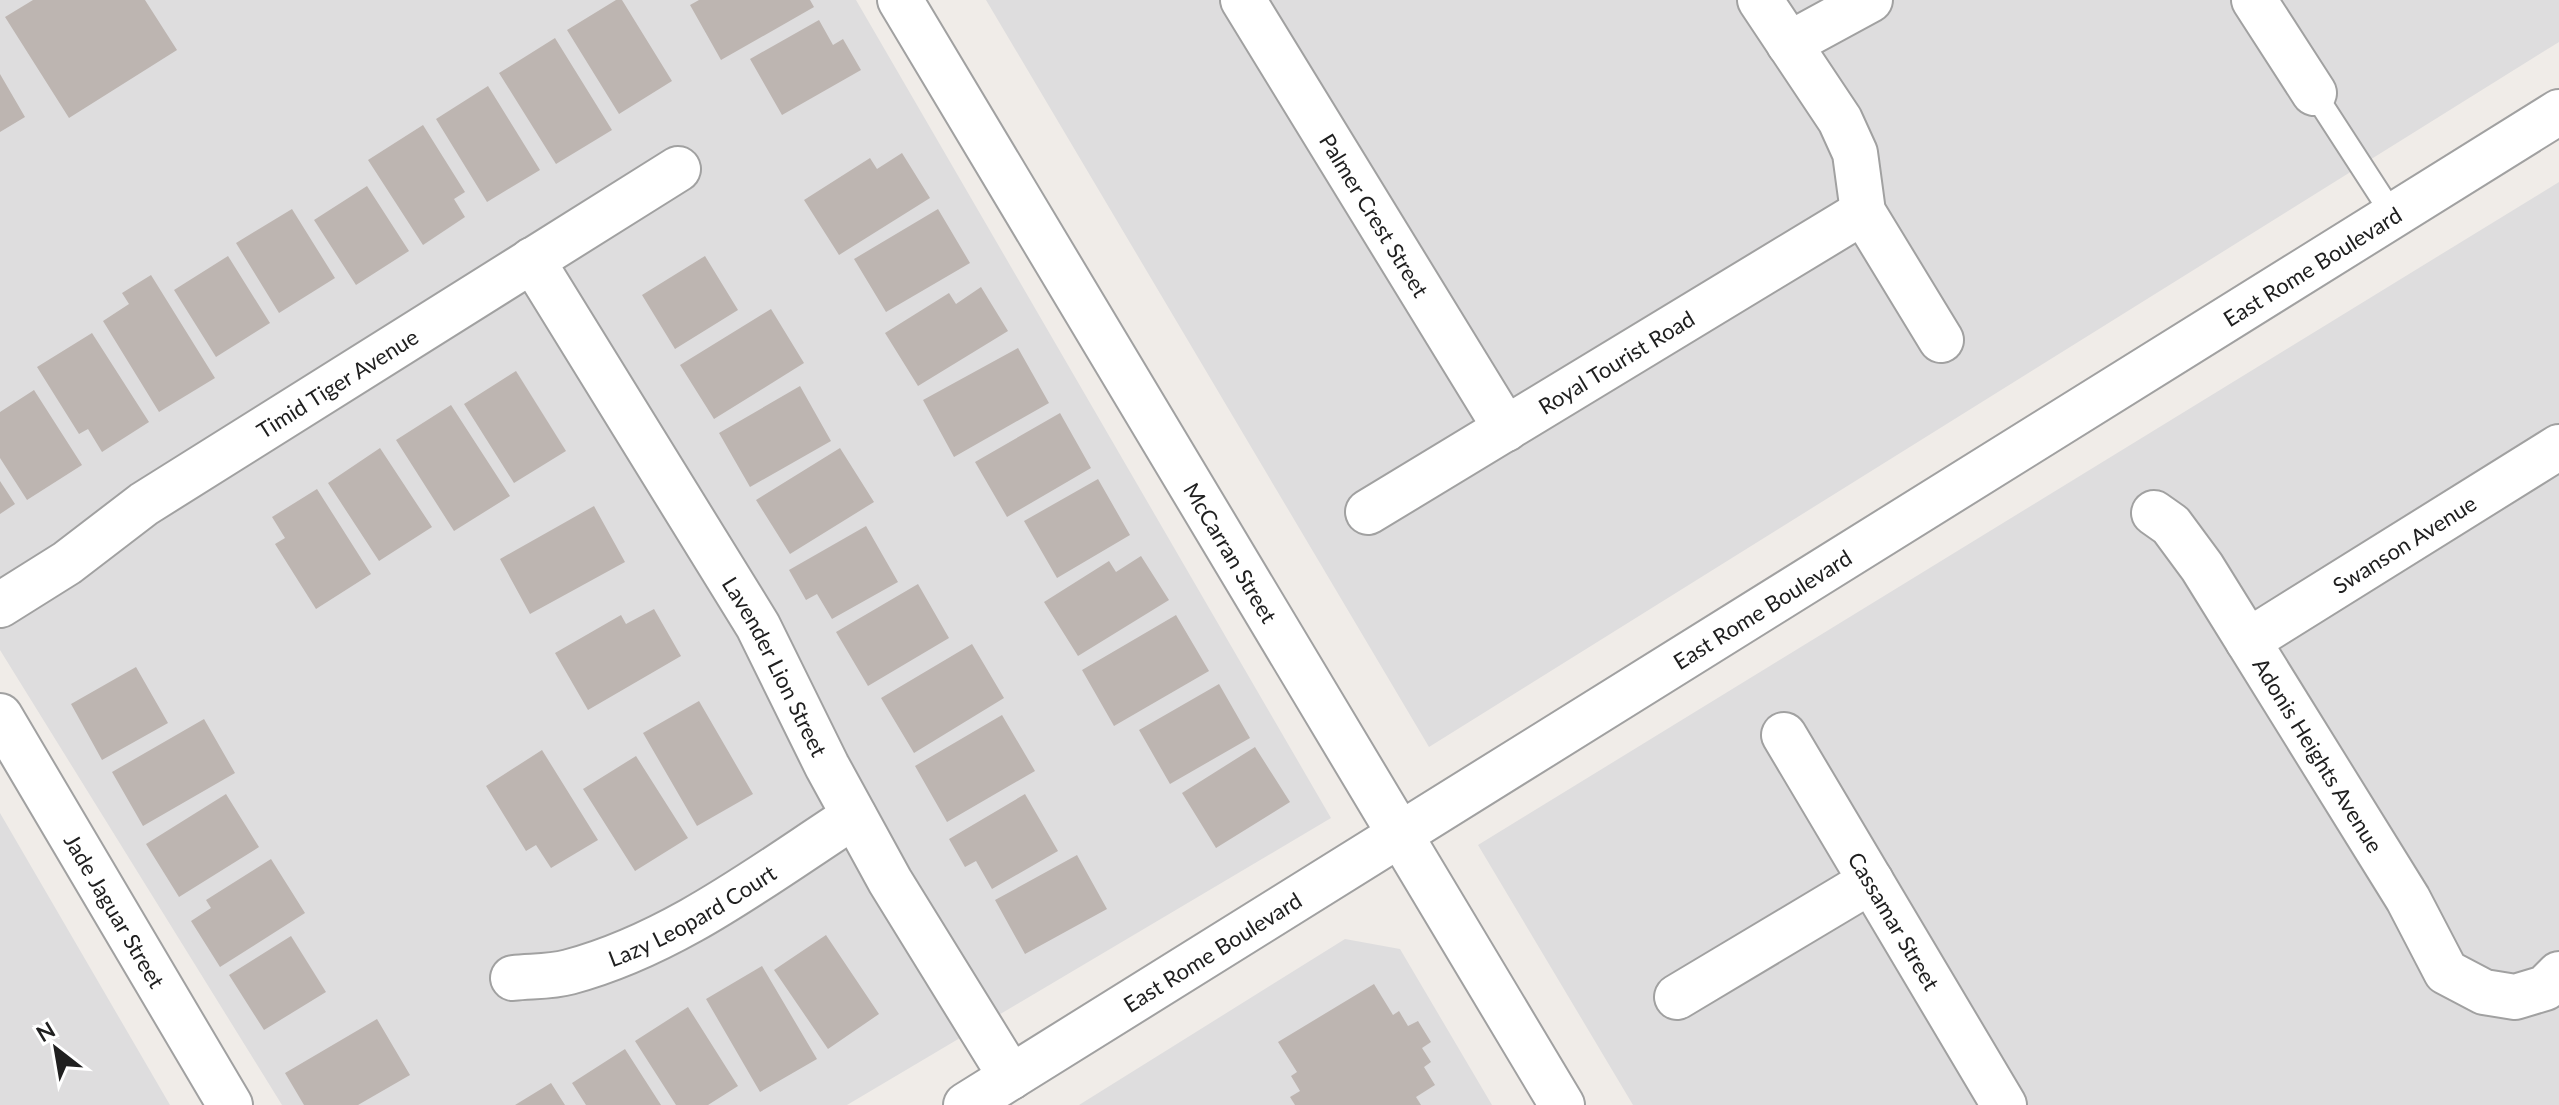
<svg xmlns="http://www.w3.org/2000/svg" width="2559" height="1105" viewBox="0 0 2559 1105" font-family="Lato,sans-serif">
  <style>
    .residential { fill: #deddde }
    .building { fill: #bdb5b1 }
    .lines { fill: none; stroke-linecap: round; stroke-linejoin: round }
    .service-casing { stroke: #a1a1a1; stroke-width: 26 }
    .minor-casing { stroke: #a1a1a1; stroke-width: 48 }
    .tertiary-casing { stroke: #a1a1a1; stroke-width: 48 }
    .service { stroke: #fff; stroke-width: 22 }
    .minor { stroke: #fff; stroke-width: 44 }
    .tertiary { stroke: #fff; stroke-width: 44 }
    .labels { text-anchor: middle; dominant-baseline: central; stroke-width: 8; stroke-linejoin: round; paint-order: stroke }
    .street-label { font-size: 22px; fill: #202020; stroke: #fff }
  </style>
  <rect width="100%" height="100%" fill="#f0ece8"/>
  <!-- residential -->
  <path class="residential" d="M 0,0 L 856,0 L 1331,818 L 847,1105 L 282,1105 L 0,650 Z
    M 986,0 L 2559,0 L 2559,42 L 1429,747 Z
    M 2559,182 L 2559,1105 L 1633,1105 L 1478,845 Z
    M 0,813 L 170,1105 L 0,1105 Z
    M 1345,939 L 1400,949 L 1492,1105 L 1079,1105 Z"/>
  <!-- building -->
  <path class="building" d="M 33,0 L 145,0 L 177,50 L 69,118 L 5,17 Z
    M 616,0 L 622,0 L 672,81 L 619,114 L 567,30 Z
    M 699,0 L 810,0 L 814,7 L 721,60 L 690,5 Z
    M 819,20 L 833,45 L 843,39 L 861,70 L 782,115 L 750,59 Z
    M 555,38 L 612,130 L 556,164 L 499,73 Z
    M 0,74 L 25,117 L 0,132 Z
    M 488,86 L 540,170 L 487,202 L 436,119 Z
    M 423,125 L 465,192 L 454,199 L 465,217 L 423,245 L 368,160 Z
    M 902,153 L 930,198 L 839,255 L 804,200 L 870,158 L 877,169 Z
    M 367,186 L 409,251 L 356,285 L 314,220 Z
    M 292,209 L 335,278 L 279,313 L 236,243 Z
    M 938,209 L 970,263 L 886,312 L 854,259 Z
    M 228,256 L 270,323 L 216,357 L 174,290 Z
    M 705,256 L 738,310 L 675,349 L 642,295 Z
    M 151,275 L 215,378 L 159,412 L 103,321 L 129,304 L 122,293 Z
    M 981,287 L 1008,331 L 918,386 L 885,333 L 949,293 L 956,304 Z
    M 771,309 L 804,363 L 714,419 L 680,365 Z
    M 92,333 L 149,422 L 102,452 L 88,429 L 79,434 L 37,367 Z
    M 1018,348 L 1049,403 L 954,457 L 923,400 Z
    M 516,371 L 566,451 L 514,483 L 464,404 Z
    M 800,386 L 831,441 L 750,487 L 719,433 Z
    M 34,390 L 82,465 L 27,500 L 0,458 L 0,412 Z
    M 451,405 L 510,496 L 454,531 L 396,440 Z
    M 1060,413 L 1091,468 L 1007,517 L 975,462 Z
    M 380,448 L 432,527 L 379,561 L 328,483 Z
    M 840,448 L 874,502 L 790,554 L 756,500 Z
    M 1098,479 L 1130,535 L 1057,578 L 1024,521 Z
    M 0,481 L 15,504 L 0,514 Z
    M 317,489 L 371,574 L 316,609 L 275,544 L 285,538 L 272,517 Z
    M 594,506 L 625,562 L 530,614 L 500,559 Z
    M 866,526 L 898,582 L 832,619 L 817,594 L 806,600 L 789,570 Z
    M 1141,556 L 1169,600 L 1078,656 L 1044,602 L 1109,561 L 1116,572 Z
    M 918,584 L 949,638 L 868,686 L 836,632 Z
    M 654,609 L 681,656 L 588,710 L 555,653 L 621,615 L 626,624 Z
    M 1176,615 L 1209,671 L 1114,726 L 1082,670 Z
    M 972,644 L 1004,698 L 914,753 L 881,698 Z
    M 136,667 L 168,723 L 102,760 L 71,704 Z
    M 1219,684 L 1250,738 L 1170,784 L 1139,730 Z
    M 699,701 L 753,794 L 697,826 L 643,733 Z
    M 1002,715 L 1035,771 L 947,822 L 915,766 Z
    M 204,719 L 235,773 L 143,826 L 112,772 Z
    M 1255,747 L 1290,802 L 1216,848 L 1182,793 Z
    M 542,750 L 598,840 L 551,868 L 536,845 L 526,851 L 486,786 Z
    M 636,756 L 688,838 L 635,871 L 583,789 Z
    M 226,794 L 259,847 L 179,897 L 146,844 Z
    M 1025,794 L 1058,851 L 992,889 L 976,861 L 965,867 L 949,839 Z
    M 1077,855 L 1107,909 L 1025,954 L 995,900 Z
    M 271,859 L 305,913 L 220,967 L 191,921 L 211,908 L 206,900 Z
    M 826,935 L 879,1014 L 828,1049 L 774,970 Z
    M 291,936 L 326,992 L 264,1030 L 229,975 Z
    M 762,966 L 817,1059 L 760,1092 L 706,999 Z
    M 1374,984 L 1393,1015 L 1399,1011 L 1408,1026 L 1418,1021 L 1431,1042 L 1422,1048 L 1431,1062 L 1424,1067 L 1435,1085 L 1416,1097 L 1421,1105 L 1295,1105 L 1290,1097 L 1300,1091 L 1291,1076 L 1297,1072 L 1278,1042 Z
    M 688,1007 L 738,1086 L 708,1105 L 676,1105 L 635,1041 Z
    M 377,1019 L 410,1075 L 358,1105 L 304,1105 L 285,1073 Z
    M 625,1049 L 661,1105 L 586,1105 L 572,1083 Z
    M 551,1083 L 565,1105 L 515,1105 Z"/>
  <g class="lines">
    <!-- service casing -->
    <g class="service-casing">
      <path id="service" d="M 2314,93 L 2393,215"/>
    </g>
    <!-- minor casing -->
    <g class="minor-casing">
      <g id="minor">
        <path id="s1" d="M 1243,0 L 1506,429"/>
        <path d="M 1760,0 L 1840,120 L 1855,153 L 1863,212 L 1941,340"/>
        <path d="M 2254,0 L 2314,93"/>
        <path d="M 1789,44 L 1870,0"/>
        <path id="s2" d="M 532,260 L 758,626 L 827,766 L 890,881 L 1011,1077"/>
        <path id="s3" d="M 1368,512 L 1863,212"/>
        <path id="s4" d="M 2154,513 L 2171,525 L 2202,567 L 2408,899 L 2446,972 L 2484,992 L 2515,997 L 2545,988 L 2559,974"/>
        <path id="s5" d="M 0,605 L 67,563 L 144,504 L 678,169"/>
        <path id="s6" d="M 2248,641 L 2559,447"/>
        <path id="s7" d="M 0,716 L 230,1105"/>
        <path id="s8" d="M 1784,735 L 2004,1105"/>
        <path id="s9" d="M 513,978 C 531,976 551,977 569,972 C 674,944 763,875 854,816"/>
        <path d="M 1677,997 L 1871,881"/>
      </g>
    </g>
    <!-- tertiary casing -->
    <g class="tertiary-casing">
      <g id="tertiary">
        <path id="s10" d="M 900,0 L 1562,1105"/>
        <path id="s11" d="M 966,1105 L 2559,112"/>
      </g>
    </g>
    <!-- service -->
    <use href="#service" class="service"/>
    <!-- minor -->
    <use href="#minor" class="minor"/>
    <!-- tertiary -->
    <use href="#tertiary" class="tertiary"/>
  </g>
  <g class="labels">
    <!-- street labels -->
    <g class="street-label">
      <text stroke="none"><textPath href="#s1" startOffset="252">Palmer Crest Street</textPath></text>
      <text stroke="none"><textPath href="#s11" startOffset="1586">East Rome Boulevard</textPath></text>
      <text stroke="none"><textPath href="#s3" startOffset="290">Royal Tourist Road</textPath></text>
      <text stroke="none"><textPath href="#s5" startOffset="404">Timid Tiger Avenue</textPath></text>
      <text stroke="none"><textPath href="#s6" startOffset="184">Swanson Avenue</textPath></text>
      <text stroke="none"><textPath href="#s10" startOffset="644">McCarran Street</textPath></text>
      <text stroke="none"><textPath href="#s11" startOffset="938">East Rome Boulevard</textPath></text>
      <text stroke="none"><textPath href="#s2" startOffset="474">Lavender Lion Street</textPath></text>
      <text stroke="none"><textPath href="#s4" startOffset="294">Adonis Heights Avenue</textPath></text>
      <text stroke="none"><textPath href="#s7" startOffset="226">Jade Jaguar Street</textPath></text>
      <text stroke="none"><textPath href="#s9" startOffset="192">Lazy Leopard Court</textPath></text>
      <text stroke="none"><textPath href="#s8" startOffset="216">Cassamar Street</textPath></text>
      <text stroke="none"><textPath href="#s11" startOffset="290">East Rome Boulevard</textPath></text>
    </g>
  </g>
  <!-- north arrow -->
  <g transform="translate(56 1049) rotate(329)" stroke="#ffffff" stroke-width="6" paint-order="stroke">
  <path d="M0-6L14 30L0 20L-14 30Z" fill="#202020"/>
  <text y="-12" font-size="22" font-weight="bold" text-anchor="middle" fill="#202020">N</text>
  </g>
</svg>
